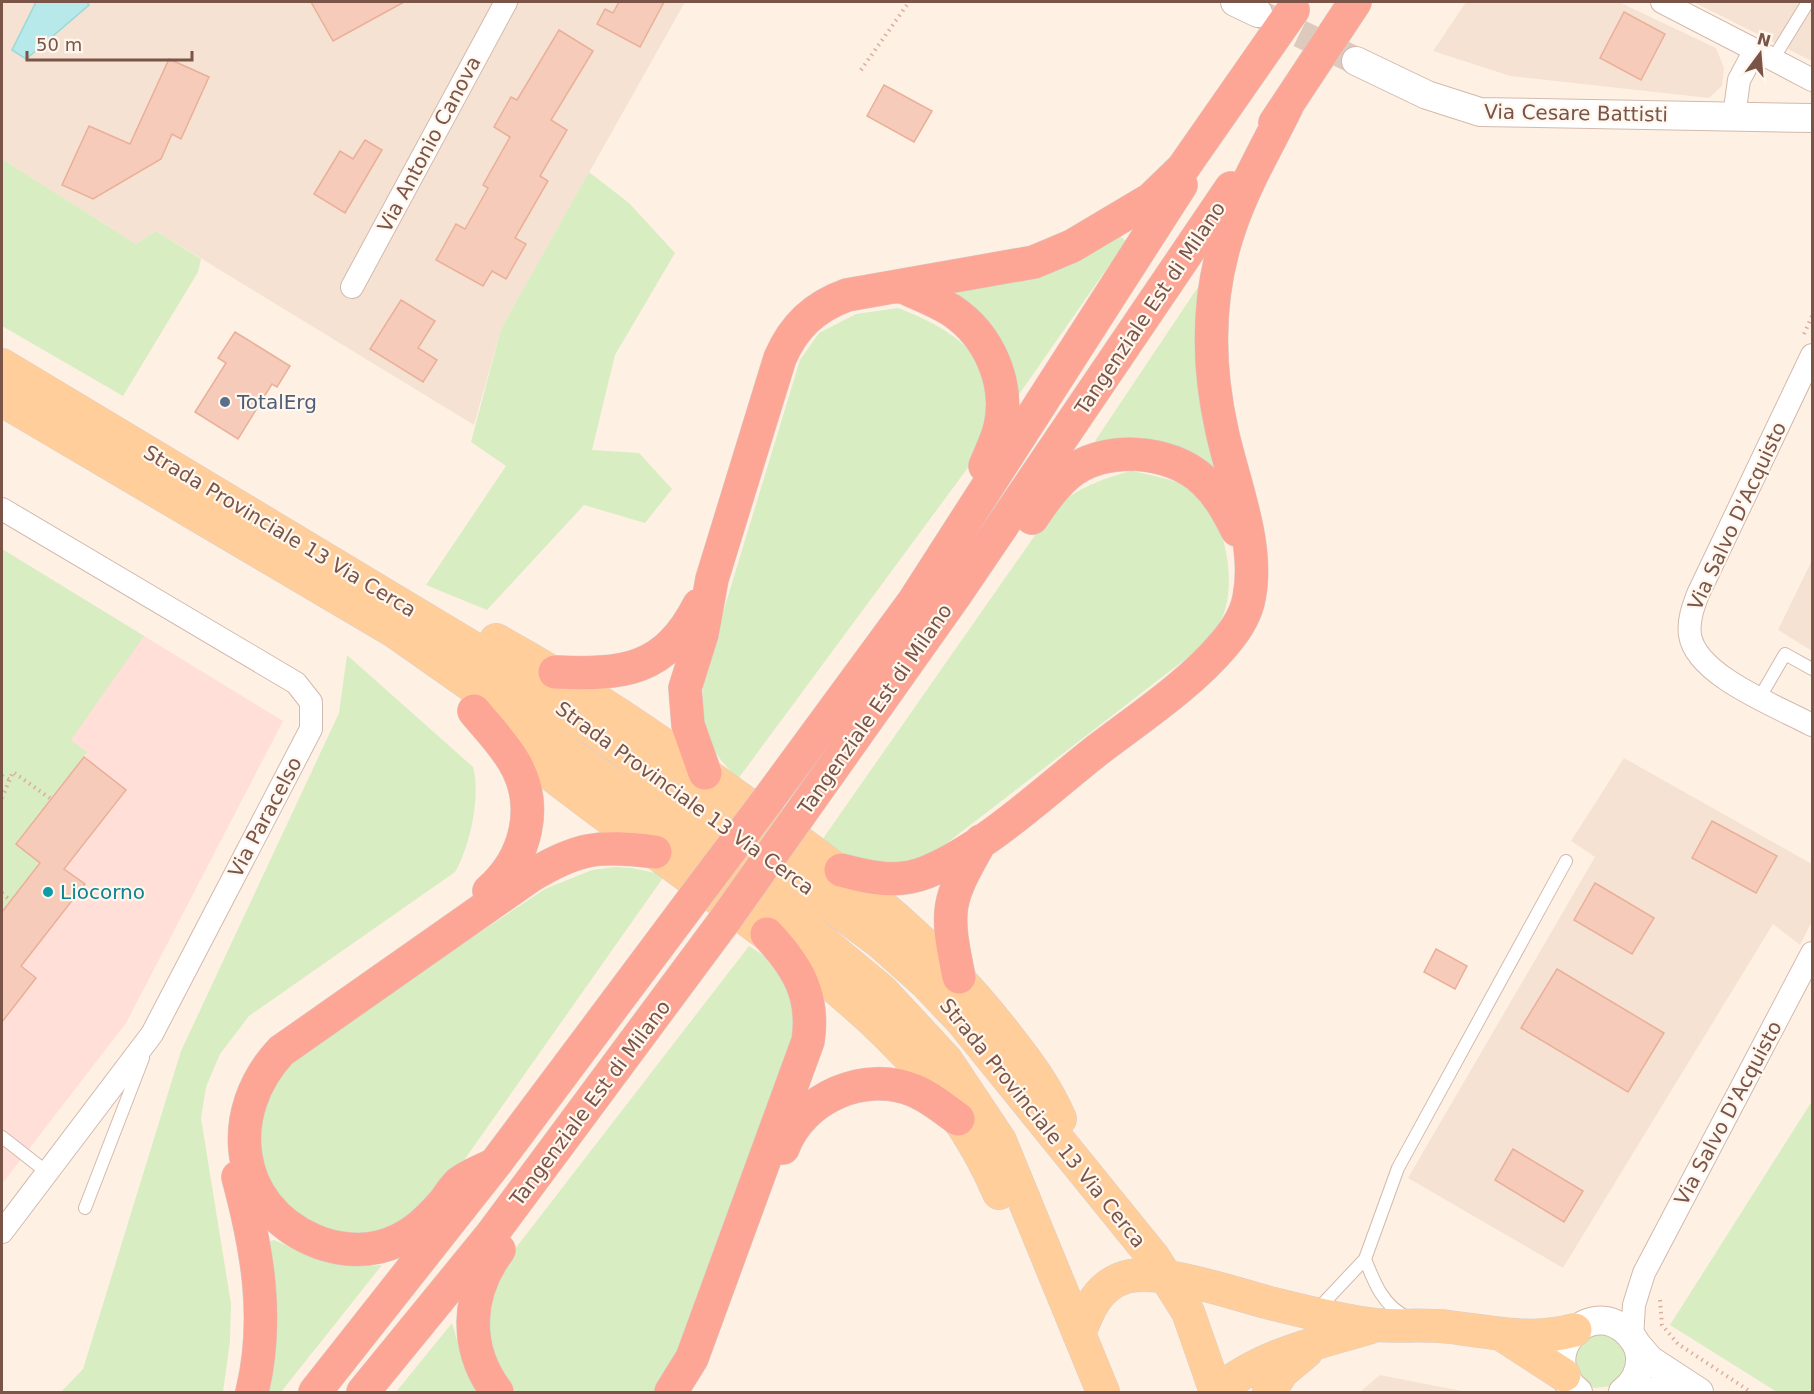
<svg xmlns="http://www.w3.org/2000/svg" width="1814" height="1394" viewBox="0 0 1814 1394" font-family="'DejaVu Sans',sans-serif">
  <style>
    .residential { fill: #f6e2d2 }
    .commercial { fill: #ffdfd8 }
    .green { fill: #d8edc1 }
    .water { fill: #b7e8ea; stroke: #9cd9dc; stroke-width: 1.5 }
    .building { fill: #f6cbba; stroke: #eaaf99; stroke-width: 1.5 }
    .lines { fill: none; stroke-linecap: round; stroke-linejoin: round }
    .tertiary-tunnel { stroke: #ddcabd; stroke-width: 28; stroke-dasharray: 28 14; stroke-linecap: butt }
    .service-casing { stroke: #d3b9ac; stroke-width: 14 }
    .minor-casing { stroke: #d3b9ac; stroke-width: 24 }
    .tertiary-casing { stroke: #d3b9ac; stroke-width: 30 }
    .primary-casing { stroke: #d9cfcb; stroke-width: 34 }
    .motorway-casing { stroke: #d9cfcb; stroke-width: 34 }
    .path { stroke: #dbae9c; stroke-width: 4; stroke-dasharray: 1.5 4.5; stroke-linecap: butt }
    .service { stroke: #fff; stroke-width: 12 }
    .minor { stroke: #fff; stroke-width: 22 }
    .tertiary { stroke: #fff; stroke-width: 28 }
    .primary { stroke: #ffce9b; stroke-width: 33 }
    .motorway { stroke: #fda696; stroke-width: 33 }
    .motorway-bridge-casing { stroke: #d9cfcb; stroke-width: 34; stroke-linecap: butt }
    .motorway-bridge { stroke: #fda696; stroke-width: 33 }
    .service-dot { fill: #5c6f8a; stroke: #fff6ed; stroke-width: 2 }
    .culture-dot { fill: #0f9aa8; stroke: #fff6ed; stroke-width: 2 }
    .labels { text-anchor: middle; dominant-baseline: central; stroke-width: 4.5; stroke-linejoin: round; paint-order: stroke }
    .street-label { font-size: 20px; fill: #795447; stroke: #fff6ed }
    .service-label { font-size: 20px; fill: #4e5e75; stroke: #fff6ed; text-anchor: start }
    .culture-label { font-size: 20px; fill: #0d838f; stroke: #fff6ed; text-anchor: start }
  </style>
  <rect width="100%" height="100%" fill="#fef1e4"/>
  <!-- residential -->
  <path class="residential" d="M 2,2 L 685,2 L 501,329 L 474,425 L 156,231 L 136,244 L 2,159 Z
    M 1466,2 L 1619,2 L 1716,48 L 1724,68 L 1722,86 L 1709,98 L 1510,76 L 1433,51 Z
    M 1693,2 L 1812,2 L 1812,61 Z
    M 1812,560 L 1812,651 L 1778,630 Z
    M 1624,758 L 1812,864 L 1812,921 L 1800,945 L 1773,924 L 1563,1268 L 1408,1178 L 1595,857 L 1571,841 Z
    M 1380,1375 L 1467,1392 L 1360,1392 Z"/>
  <!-- commercial -->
  <path class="commercial" d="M 2,549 L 283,721 L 126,1023 L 2,1184 Z"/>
  <!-- green -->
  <path class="green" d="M 2,159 L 136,244 L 156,231 L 201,259 L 198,272 L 123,396 L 2,326 Z
    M 589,172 L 629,203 L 675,253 L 615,355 L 592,450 L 639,453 L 672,489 L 645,523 L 584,505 L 487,610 L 426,585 L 506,466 L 471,442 L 501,329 Z
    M 1117,234 L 1126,241 L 1013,403 C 1000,366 993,310 953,295 L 952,285 Z
    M 1202,281 L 1214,473 L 1123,440 L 1095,441 Z
    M 898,308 C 945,326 997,354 989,414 C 988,427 981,441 978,454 L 738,779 C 702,742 702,728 703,678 L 800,360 L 819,333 L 856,314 Z
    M 1131,471 C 1151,475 1186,481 1200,495 C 1225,522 1236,579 1224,613 C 1220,624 1211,635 1205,644 L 934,853 L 897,868 L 854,860 L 822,840 L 1054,508 C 1078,488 1101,479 1131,471 Z
    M 2,549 L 144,636 L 71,740 L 87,752 L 16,844 L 40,863 L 2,912 Z
    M 347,655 L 473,767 C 481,795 470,847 455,872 L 249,1016 L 220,1054 L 206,1087 L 201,1118 L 231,1304 L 230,1341 L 223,1392 L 61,1392 L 83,1369 L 181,1051 L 339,713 Z
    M 615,867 L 632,868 L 665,875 L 443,1190 L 413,1221 L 364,1238 L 323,1232 L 272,1199 L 255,1128 L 279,1069 L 315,1042 L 545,889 L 592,870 Z
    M 749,946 C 759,953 775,961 782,971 C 803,999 793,1036 787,1066 L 677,1364 L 655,1392 L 516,1392 C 479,1359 489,1314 498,1271 Z
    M 1812,1101 L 1812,1392 L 1777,1392 L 1670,1325 Z
    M 274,1240 C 309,1255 344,1269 382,1265 L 281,1392 L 266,1392 L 266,1242 Z
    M 452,1323 L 463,1360 L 480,1392 L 396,1392 Z
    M 1588,1334 L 1617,1336 L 1630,1362 L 1613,1386 L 1594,1388 L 1577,1377 L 1574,1348 Z"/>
  <!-- water -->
  <path class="water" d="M 36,2 L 87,2 L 89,5 L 26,59 L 12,50 Z"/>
  <!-- building -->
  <path class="building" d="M 311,2 L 404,2 L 333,41 Z
    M 619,2 L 664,2 L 640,47 L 597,24 L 605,9 L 613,13 Z
    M 1624,12 L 1665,34 L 1641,80 L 1600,58 Z
    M 559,30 L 593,51 L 551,120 L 567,130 L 540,176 L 548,181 L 515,238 L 526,244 L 506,279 L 492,271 L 483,286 L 436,260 L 456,224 L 465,229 L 488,188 L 483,185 L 510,137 L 494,127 L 511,97 L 517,100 Z
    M 169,59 L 209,77 L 181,139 L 172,134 L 161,159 L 93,199 L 62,185 L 89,126 L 130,144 Z
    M 884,85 L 932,111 L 914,142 L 867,116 Z
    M 365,140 L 382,150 L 345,213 L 314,194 L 340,151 L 353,159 Z
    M 401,300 L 435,321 L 418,348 L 437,360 L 423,382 L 370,349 Z
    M 235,332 L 290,366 L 277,387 L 272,384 L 238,439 L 195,412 L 226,363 L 218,358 Z
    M 84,757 L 126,790 L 64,869 L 85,884 L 21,966 L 36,978 L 2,1022 L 2,912 L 40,863 L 16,844 Z
    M 1712,821 L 1777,856 L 1756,893 L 1692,858 Z
    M 1595,883 L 1654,918 L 1632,954 L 1574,920 Z
    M 1436,949 L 1467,966 L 1455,989 L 1424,972 Z
    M 1557,969 L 1664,1033 L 1628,1092 L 1521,1028 Z
    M 1513,1149 L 1583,1191 L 1564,1222 L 1495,1180 Z"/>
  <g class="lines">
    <!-- tertiary-tunnel -->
    <path class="tertiary-tunnel" d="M 1262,15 L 1356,61"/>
    <!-- service casing -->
    <g class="service-casing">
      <path id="service" d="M 1773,59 L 1808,2
        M 1760,697 L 1785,654 L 1812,669
        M 2,1137 L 48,1173
        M 85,1208 L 143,1058
        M 1365,1259 C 1374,1282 1383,1306 1407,1317
        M 1316,1311 L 1365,1259 L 1398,1168 L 1566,861"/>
    </g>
    <!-- minor casing -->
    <g class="minor-casing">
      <path id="minor" d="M 1662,2 L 1755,50
        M 1734,116 L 1739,80 L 1755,50 L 1812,80
        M 352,287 L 506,2
        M 1812,355 L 1698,594 C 1693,607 1688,621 1690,635 C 1696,676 1779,707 1812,725
        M 2,509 L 296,683 L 311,702 L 311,729 L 152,1034 L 2,1232
        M 1632,1338 L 1634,1305 L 1644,1273 L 1812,953"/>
    </g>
    <!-- tertiary casing -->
    <g class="tertiary-casing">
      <path id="tertiary" d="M 1235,2 L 1258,13
        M 1356,61 L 1427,95 L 1480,112 L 1812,118
        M 1637,1345 L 1650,1360 L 1699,1392
        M 1578,1392 C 1535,1359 1584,1298 1624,1329 C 1632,1336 1639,1346 1640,1356 C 1641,1371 1634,1384 1623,1392
        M 1638,1392 L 1675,1392"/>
    </g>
    <!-- primary casing -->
    <g class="primary-casing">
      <path id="primary" d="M 2,365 L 473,648 L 613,743 L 880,942 L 926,983 L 962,1021 L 1154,1258 L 1188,1312 L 1216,1392
        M 2,400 L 394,631 L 686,836 L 787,912 L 882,991 L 946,1060 L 1000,1141 L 1103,1392
        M 496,640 C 582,687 663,743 743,801 C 843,872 927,934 1003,1031 C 1025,1059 1046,1086 1060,1119
        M 495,729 C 571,793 652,849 731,908 C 838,986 946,1067 999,1193
        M 1079,1334 C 1088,1310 1098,1285 1126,1277 C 1163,1267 1239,1296 1278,1305 C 1310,1313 1343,1321 1376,1325 C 1400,1327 1425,1324 1449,1327 C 1494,1332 1530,1342 1575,1330
        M 1504,1336 L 1564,1375
        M 1217,1392 C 1259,1355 1318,1343 1371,1327
        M 1269,1392 L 1282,1372 L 1306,1352"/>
    </g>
    <!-- motorway casing -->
    <g class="motorway-casing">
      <path id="motorway" d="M 1275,123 L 1355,2
        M 901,286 C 918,294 935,300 951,310 C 989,335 1010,383 1000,427 C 997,440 990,454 985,466
        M 1032,518 C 1042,503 1053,487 1067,475 C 1102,444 1171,449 1204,481 C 1219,495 1228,512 1237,530
        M 555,672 C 624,675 665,671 699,605
        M 474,711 C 487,727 503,743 514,762 C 540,806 526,859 489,891
        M 705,773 L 688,725 L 685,688 L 702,634 L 712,579 L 780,358 C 794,326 814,307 847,295 L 1034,262 L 1072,246 L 1151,199 L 1183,168 L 1293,10
        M 770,797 L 914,601 L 1181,185
        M 798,817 L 956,594 L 1231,188
        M 841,870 C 871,878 897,884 927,872 C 987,847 1044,792 1095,752 C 1139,718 1189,686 1225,643 C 1236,630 1246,615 1249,598 C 1260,545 1233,482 1222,431 C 1207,364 1207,293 1230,227 C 1244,185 1268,145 1287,106
        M 959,977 C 945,909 946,902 981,841
        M 783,1148 C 802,1097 865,1070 915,1091 C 930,1097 944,1109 958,1119
        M 495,1164 C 484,1170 469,1175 459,1183 C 454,1188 449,1195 445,1201 C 426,1223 408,1240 379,1247 C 358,1252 333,1249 313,1240 C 233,1205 224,1112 281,1051 L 529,877 C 578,847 599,845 655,852
        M 238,1177 C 257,1248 270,1319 252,1392
        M 315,1392 L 495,1164 L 694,898
        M 363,1392 L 492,1234 L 725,920
        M 497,1392 C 464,1348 466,1294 499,1250
        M 671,1392 L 692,1358 L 808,1041 C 815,995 797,966 767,934"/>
    </g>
    <!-- path -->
    <path class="path" d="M 861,70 L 909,2
      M 1804,334 L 1812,316
      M 2,776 L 10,780
      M 2,798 L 13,772 L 51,799
      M 2,893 L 11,901
      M 1660,1300 L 1662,1325 L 1678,1344 L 1751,1392"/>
    <!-- service -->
    <use href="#service" class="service"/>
    <!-- minor -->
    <use href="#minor" class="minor"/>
    <!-- tertiary -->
    <use href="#tertiary" class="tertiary"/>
    <!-- primary -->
    <use href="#primary" class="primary"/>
    <!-- motorway -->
    <use href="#motorway" class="motorway"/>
    <!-- motorway-bridge casing -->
    <g class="motorway-bridge-casing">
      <path id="motorway-bridge" d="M 694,898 L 770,797
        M 725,920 L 798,817"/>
    </g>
    <!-- motorway-bridge -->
    <use href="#motorway-bridge" class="motorway-bridge"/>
  </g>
  <!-- markers -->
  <circle class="service-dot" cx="225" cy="402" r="6"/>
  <circle class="culture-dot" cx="48" cy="892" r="6"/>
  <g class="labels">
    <!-- street labels -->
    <g class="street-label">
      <text transform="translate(1576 113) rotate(1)">Via Cesare Battisti</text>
      <text transform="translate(429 144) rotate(-62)">Via Antonio Canova</text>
      <text transform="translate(1150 308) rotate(-56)">Tangenziale Est di Milano</text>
      <text transform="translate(1737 516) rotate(-65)">Via Salvo D'Acquisto</text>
      <text transform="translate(280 531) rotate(31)">Strada Provinciale 13 Via Cerca</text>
      <text transform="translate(875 709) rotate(-55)">Tangenziale Est di Milano</text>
      <text transform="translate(685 798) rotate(36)">Strada Provinciale 13 Via Cerca</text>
      <text transform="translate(265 817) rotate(-62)">Via Paracelso</text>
      <text transform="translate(590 1103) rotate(-53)">Tangenziale Est di Milano</text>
      <text transform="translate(1728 1113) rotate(-62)">Via Salvo D'Acquisto</text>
      <text transform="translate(1043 1123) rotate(51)">Strada Provinciale 13 Via Cerca</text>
    </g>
    <!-- service labels -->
    <g class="service-label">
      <text x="237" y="402">TotalErg</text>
    </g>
    <!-- culture labels -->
    <g class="culture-label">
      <text x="60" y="892">Liocorno</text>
    </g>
  </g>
  <!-- border -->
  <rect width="1814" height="1394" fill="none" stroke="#795447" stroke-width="6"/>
  <!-- north arrow -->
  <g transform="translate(1760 54) rotate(16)" stroke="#fff6ed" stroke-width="4.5" paint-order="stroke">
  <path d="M0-4.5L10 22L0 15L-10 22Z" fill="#795447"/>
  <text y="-9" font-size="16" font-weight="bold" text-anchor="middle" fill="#795447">N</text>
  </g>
  <!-- scale -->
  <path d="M27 51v9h165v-9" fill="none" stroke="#795447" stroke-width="3"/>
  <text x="36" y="51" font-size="18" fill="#795447" stroke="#fff6ed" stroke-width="4.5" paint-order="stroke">50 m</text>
</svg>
